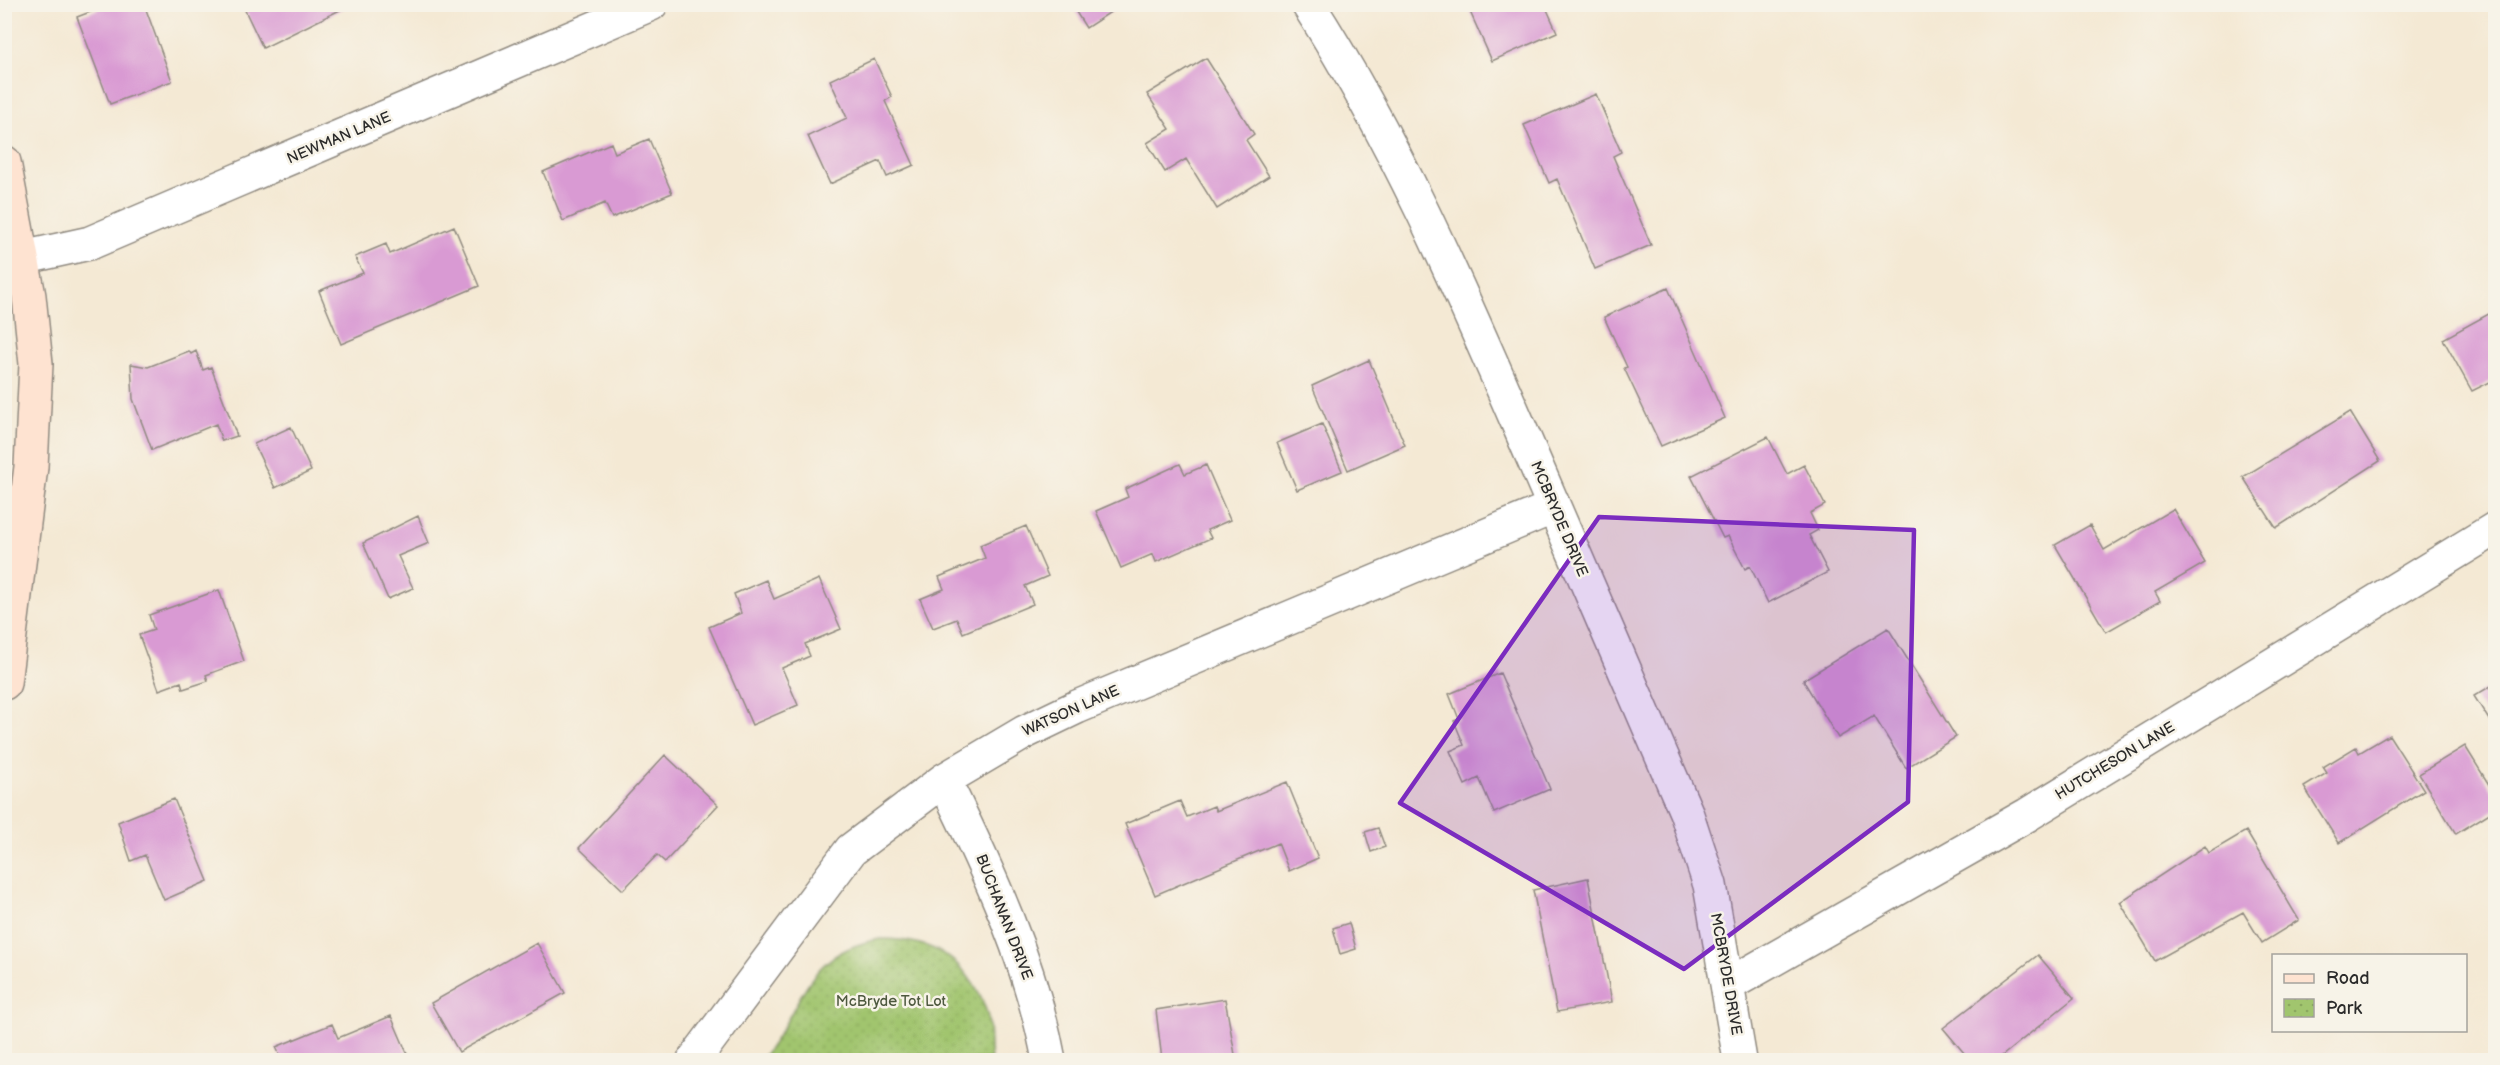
<svg xmlns="http://www.w3.org/2000/svg" width="2500" height="1065" viewBox="0 0 2500 1065" font-family="'Balsamiq Sans',sans-serif">
  <style>
    .park { fill: url(#park-dots); stroke: #66784c; stroke-width: 1.5 }
    .building { fill: #d99ad3 }
    .lines { fill: none; stroke-linecap: round; stroke-linejoin: round }
    .street-casing { stroke: #908a80; stroke-width: 36 }
    .secondary-casing { stroke: #908a80; stroke-width: 36 }
    .street { stroke: #fff; stroke-width: 33 }
    .secondary { stroke: #fee3d1; stroke-width: 33 }
    .marked { fill: #7b2cbf; fill-opacity: 0.2; stroke: #7b2cbf; stroke-width: 4.5; stroke-linejoin: round }
    .labels { text-anchor: middle; dominant-baseline: central; stroke-width: 5; stroke-linejoin: round; paint-order: stroke }
    .street-label { font-size: 15px; fill: #2b2b2b; stroke: #f7f3e8 }
    .park-label { font-size: 15px; fill: #4e593f; stroke: #f7f3e8 }
  </style>
  <defs>
    <pattern id="park-dots" width="8" height="8" patternUnits="userSpaceOnUse" patternTransform="scale(1.5)"><rect width="8" height="8" fill="#a1c56e"/><path d="M2 2h.1M6 6h.1" fill="none" stroke="#8ba95f" stroke-width="1.8" stroke-linecap="round"/></pattern>
  </defs>
  <rect width="100%" height="100%" fill="#f7f3e8"/>
  <filter id="ink" filterUnits="userSpaceOnUse"><feTurbulence type="fractalNoise" baseFrequency=".0167" numOctaves="2"/><feDisplacementMap in="SourceGraphic" scale="12" xChannelSelector="R" yChannelSelector="G"/><feConvolveMatrix kernelMatrix="1 2 1 2 8 2 1 2 1" color-interpolation-filters="sRGB"/></filter>
  <filter id="wash" filterUnits="userSpaceOnUse"><feTurbulence type="fractalNoise" baseFrequency=".008" numOctaves="4" result="noise"/><feDisplacementMap in="SourceGraphic" scale="24" xChannelSelector="R" yChannelSelector="G"/><feGaussianBlur stdDeviation="1.35" result="paint"/><feColorMatrix in="noise" values="0 0 0 0 0 0 0 0 0 0 0 0 0 0 0 0 0 1.4 0 .05"/><feComposite in="paint" operator="in"/></filter>
  <g filter="url(#wash)">
    <rect width="100%" height="100%" fill="#f4e9d4"/>
    <!-- park -->
    <path class="park" d="M 880,939 C 933,939 967,959 986,1010 C 991,1024 989,1045 991,1060 L 760,1060 C 805,1009 800,953 880,939 Z"/>
    <g id="blocks">
      <!-- building -->
      <path class="building" d="M 111,4 L 144,4 L 172,81 L 110,104 L 77,17 Z
        M 242,4 L 352,4 L 263,48 Z
        M 1071,4 L 1123,4 L 1086,28 Z
        M 1467,5 L 1545,5 L 1557,32 L 1492,61 Z
        M 1206,58 L 1254,134 L 1246,140 L 1269,176 L 1217,209 L 1186,159 L 1165,172 L 1147,143 L 1170,129 L 1147,94 Z
        M 874,59 L 892,97 L 885,101 L 914,165 L 887,177 L 880,161 L 830,184 L 808,136 L 847,118 L 830,80 Z
        M 1596,94 L 1621,152 L 1613,156 L 1651,245 L 1595,269 L 1557,179 L 1549,183 L 1524,125 Z
        M 649,139 L 672,193 L 612,218 L 605,203 L 563,221 L 543,172 L 611,143 L 615,153 Z
        M 454,226 L 479,286 L 341,344 L 319,291 L 363,273 L 355,257 L 386,244 L 390,254 Z
        M 1668,288 L 1725,418 L 1661,446 L 1624,368 L 1627,367 L 1604,317 Z
        M 2496,310 L 2496,379 L 2472,391 L 2443,339 Z
        M 189,351 L 191,354 L 196,351 L 203,370 L 211,367 L 237,436 L 222,441 L 216,424 L 152,450 L 133,399 L 131,364 L 148,367 Z
        M 1369,360 L 1405,445 L 1348,470 L 1312,386 Z
        M 2350,412 L 2380,461 L 2276,528 L 2243,477 Z
        M 1322,424 L 1342,471 L 1297,490 L 1277,443 Z
        M 291,427 L 311,471 L 275,488 L 254,444 Z
        M 1768,437 L 1787,474 L 1804,465 L 1825,505 L 1810,513 L 1818,530 L 1809,535 L 1828,572 L 1768,603 L 1750,566 L 1745,569 L 1728,536 L 1723,538 L 1691,476 Z
        M 1180,464 L 1185,474 L 1206,465 L 1230,520 L 1207,530 L 1211,538 L 1156,562 L 1153,554 L 1121,568 L 1096,511 L 1128,497 L 1125,489 Z
        M 2173,509 L 2205,563 L 2155,592 L 2160,601 L 2106,632 L 2055,545 L 2090,525 L 2104,550 Z
        M 418,516 L 429,543 L 398,556 L 413,588 L 388,599 L 363,543 Z
        M 1026,526 L 1048,576 L 1025,586 L 1033,604 L 963,633 L 957,619 L 933,628 L 920,599 L 944,589 L 939,577 L 985,558 L 980,545 Z
        M 819,579 L 841,629 L 805,644 L 810,656 L 782,668 L 798,705 L 752,725 L 709,627 L 741,613 L 734,594 L 766,580 L 774,599 Z
        M 219,590 L 244,661 L 206,675 L 208,681 L 183,689 L 181,682 L 159,690 L 139,635 L 154,630 L 149,615 Z
        M 1888,628 L 1956,737 L 1906,768 L 1874,716 L 1838,738 L 1803,680 Z
        M 1500,673 L 1550,789 L 1494,813 L 1479,778 L 1465,785 L 1450,751 L 1464,745 L 1454,721 L 1459,719 L 1449,694 Z
        M 2496,683 L 2496,731 L 2474,696 Z
        M 2389,735 L 2424,790 L 2339,843 L 2304,787 L 2327,773 L 2323,767 L 2356,747 L 2359,753 Z
        M 2465,746 L 2496,796 L 2496,809 L 2456,834 L 2419,774 Z
        M 665,755 L 718,805 L 665,862 L 657,855 L 623,890 L 579,848 Z
        M 1287,782 L 1318,858 L 1289,871 L 1278,843 L 1155,895 L 1125,824 L 1180,801 L 1187,817 L 1214,806 L 1216,811 Z
        M 174,799 L 208,881 L 164,900 L 145,855 L 131,861 L 118,822 Z
        M 1378,828 L 1385,847 L 1371,852 L 1365,832 Z
        M 2246,831 L 2299,920 L 2262,943 L 2243,912 L 2155,961 L 2120,902 L 2205,846 L 2209,853 Z
        M 1588,878 L 1612,1002 L 1557,1012 L 1533,890 Z
        M 1349,923 L 1356,949 L 1340,954 L 1333,928 Z
        M 537,943 L 565,993 L 459,1052 L 431,1003 Z
        M 2038,955 L 2074,998 L 1997,1060 L 1970,1060 L 1943,1028 Z
        M 1225,999 L 1236,1060 L 1162,1060 L 1156,1010 Z
        M 391,1016 L 410,1060 L 282,1060 L 276,1047 L 332,1024 L 338,1038 Z"/>
    </g>
  </g>
  <g filter="url(#ink)">
    <use href="#blocks" fill-opacity="0" stroke="#908a80" stroke-width="1.5"/>
    <g class="lines">
      <!-- street casing -->
      <g class="street-casing">
        <path id="street" d="M 1308,4 C 1398,145 1460,290 1526,442 C 1579,565 1633,689 1686,812 L 1710,885 L 1740,1060
          M 22,258 L 90,243 L 651,4
          M 944,780 C 988,870 1031,962 1049,1060
          M 1728,985 L 2027,815 L 2496,528
          M 694,1060 L 851,850 L 944,780 L 1025,732 L 1077,707 L 1554,507"/>
      </g>
      <!-- secondary casing -->
      <g class="secondary-casing">
        <path id="secondary" d="M 4,162 L 29,296 L 36,364 L 31,467 L 4,683"/>
      </g>
      <!-- street -->
      <use href="#street" class="street"/>
      <!-- secondary -->
      <use href="#secondary" class="secondary"/>
    </g>
  </g>
  <!-- marked area -->
  <path class="marked" d="M 1599,517 L 1914,530 L 1908,802 L 1684,969 L 1400,803 Z"/>
  <g class="labels">
    <!-- street labels -->
    <g class="street-label">
      <text transform="translate(339 138) rotate(-23)">NEWMAN LANE</text>
      <text transform="translate(1559 519) rotate(67)">MCBRYDE DRIVE</text>
      <text transform="translate(1071 711) rotate(-24)">WATSON LANE</text>
      <text transform="translate(2115 761) rotate(-31)">HUTCHESON LANE</text>
      <text transform="translate(1004 917) rotate(69)">BUCHANAN DRIVE</text>
      <text transform="translate(1726 974) rotate(80)">MCBRYDE DRIVE</text>
    </g>
    <!-- park labels -->
    <g class="park-label">
      <text x="891" y="1001">McBryde Tot Lot</text>
    </g>
  </g>
  <!-- margin -->
  <rect width="2500" height="1065" fill="none" stroke="#f7f3e8" stroke-width="24"/>
  <!-- legend -->
  <rect x="2272" y="954" width="195" height="78" fill="#f7f3e8" stroke="#a5a39c" stroke-width="1.5"/>
  <rect x="2284" y="974" width="30" height="9" fill="#fee3d1" stroke="#a5a39c" stroke-width="1.5"/>
  <text x="2326" y="984" font-size="18" fill="#2b2b2b">Road</text>
  <rect x="2284" y="999" width="30" height="18" fill="url(#park-dots)" stroke="#a5a39c" stroke-width="1.5"/>
  <text x="2326" y="1014" font-size="18" fill="#2b2b2b">Park</text>
</svg>
